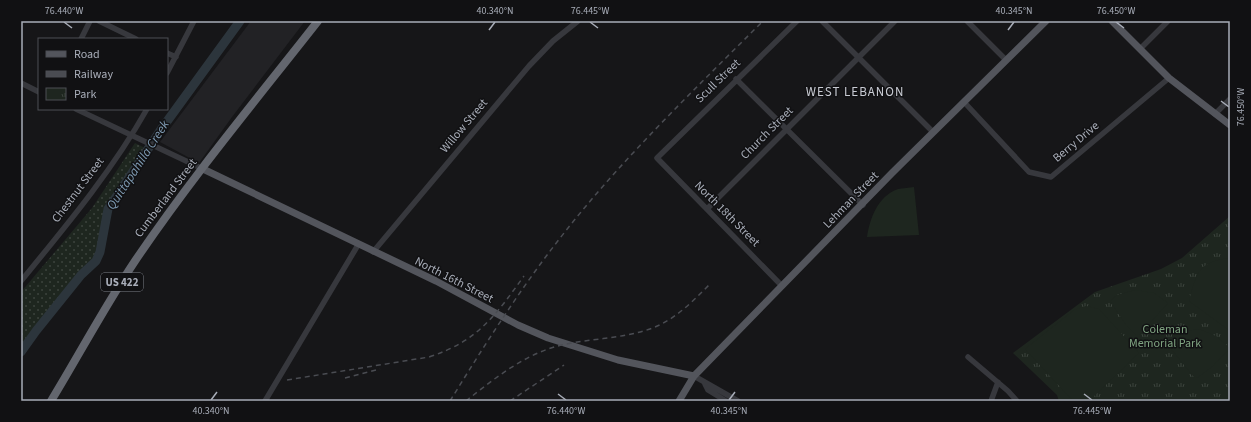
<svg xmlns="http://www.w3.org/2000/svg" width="1251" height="422" viewBox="0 0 1251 422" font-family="'Source Sans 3',sans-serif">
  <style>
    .built { fill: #222225 }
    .grass { fill: url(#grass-dots) }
    .park { fill: url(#park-tufts) }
    .pitch { fill: #1e261f }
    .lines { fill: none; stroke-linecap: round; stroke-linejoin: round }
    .river { stroke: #2c353c; stroke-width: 9 }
    .minor { stroke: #37383d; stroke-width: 5.5 }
    .major { stroke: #53555c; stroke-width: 7 }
    .highway { stroke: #63666e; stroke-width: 8 }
    .rail { stroke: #4a4c52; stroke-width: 1.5; stroke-dasharray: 5 4; stroke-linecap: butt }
    .ticks { fill: none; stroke: #a8adb8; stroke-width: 1.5 }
    .labels { text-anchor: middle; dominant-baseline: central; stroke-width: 3; stroke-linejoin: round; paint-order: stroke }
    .shield { fill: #111113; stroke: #7b7e86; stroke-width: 1 }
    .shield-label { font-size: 11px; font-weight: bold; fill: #a8adb8 }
    .street-label { font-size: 12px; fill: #a8adb8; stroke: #111113 }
    .park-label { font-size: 12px; fill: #7fa381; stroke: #111113 }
    .neighbourhood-label { font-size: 13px; letter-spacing: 1px; fill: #c9ccd4; stroke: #111113 }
    .water-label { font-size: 13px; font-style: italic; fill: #7f9bb3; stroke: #111113 }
    .neatline { fill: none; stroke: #a8adb8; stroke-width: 1.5 }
    .ticks-label { font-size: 10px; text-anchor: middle; fill: #a8adb8 }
  </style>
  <defs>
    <pattern id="grass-dots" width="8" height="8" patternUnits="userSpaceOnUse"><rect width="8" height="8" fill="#1e261f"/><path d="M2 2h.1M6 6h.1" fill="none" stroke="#3c433d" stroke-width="1.8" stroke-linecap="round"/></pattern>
    <pattern id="park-tufts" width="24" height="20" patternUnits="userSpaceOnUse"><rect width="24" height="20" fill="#1e261f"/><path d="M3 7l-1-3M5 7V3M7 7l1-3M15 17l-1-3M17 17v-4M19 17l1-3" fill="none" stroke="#3c433d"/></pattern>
  </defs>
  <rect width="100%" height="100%" fill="#161618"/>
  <!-- built -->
  <path class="built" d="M 251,21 L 305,21 L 232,117 L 199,163 L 160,142 Z"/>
  <!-- grass -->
  <path class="grass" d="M 135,143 L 145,148 L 105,208 L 95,258 L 78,274 L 31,331 L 21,347 L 21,292 L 92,208 Z"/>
  <!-- park -->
  <path class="park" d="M 1230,216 L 1230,401 L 1059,401 L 1057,395 L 1013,353 L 1095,292 L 1161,269 L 1182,258 Z"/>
  <!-- pitch -->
  <path class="pitch" d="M 914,187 L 919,235 L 867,237 C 870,218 878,196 898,189 C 903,188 909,188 914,187 Z
    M 1230,258 L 1230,331 L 1189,301 C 1197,272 1198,262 1230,258 Z
    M 1135,290 L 1154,293 L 1168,303 L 1139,335 L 1136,335 L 1126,325 L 1110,301 L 1117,295 Z
    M 1086,306 L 1099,309 L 1139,353 L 1089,401 L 1073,401 L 1025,349 L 1074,310 Z
    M 1199,329 L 1216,336 L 1230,348 L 1213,366 L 1197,378 L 1194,377 L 1171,349 C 1171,346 1170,341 1172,339 C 1176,332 1192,330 1199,329 Z"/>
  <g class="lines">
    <!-- river -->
    <path class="river" d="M 21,352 L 36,331 L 81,275 L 96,261 L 100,252 L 108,209 L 160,131 L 240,21"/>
    <!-- minor -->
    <path class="minor" d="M 99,21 L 136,39
      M 822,21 L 933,132
      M 967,21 L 1006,60
      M 81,39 L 90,21
      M 1140,49 L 1168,21
      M 167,53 L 176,57
      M 167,73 L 194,21
      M 736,79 L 863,205
      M 21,83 L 39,92
      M 964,102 L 1029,172 L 1051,177 L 1169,78
      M 76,109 L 203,169
      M 1215,114 L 1230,99
      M 707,209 L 895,21
      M 373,252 L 529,66 L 553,41 L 578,21
      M 21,281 C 66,226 112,171 147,109
      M 782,286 L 657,158 L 797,21
      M 968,357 L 1008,391 L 1017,401
      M 694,376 L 738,401
      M 705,384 L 708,390 L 726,401
      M 265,401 L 358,245
      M 991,401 L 998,382"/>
    <!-- major -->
    <path class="major" d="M 1112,21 L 1169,78 L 1230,125
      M 203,169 L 436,281 L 518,325 L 548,338 L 618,360 L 694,376
      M 679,401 L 694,376 L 892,173 L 1046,21"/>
    <!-- highway -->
    <path class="highway" d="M 51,401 C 79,355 105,306 135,261 C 191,178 256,100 318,21"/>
    <!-- rail -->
    <path class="rail" d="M 345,378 L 380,369
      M 287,380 L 429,357 C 478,341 495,316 524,276
      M 450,401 C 487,341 524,283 568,228 C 627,154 696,88 763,21
      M 466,401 C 491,381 520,358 551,348 C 583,338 618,340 650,329 C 675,320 692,302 710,284
      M 510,401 L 564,365"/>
  </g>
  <!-- ticks -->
  <path class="ticks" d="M 64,22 L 72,28M 590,22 L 598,28M 1116,22 L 1124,28M 489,30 L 495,22M 1008,30 L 1014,22M 1221,101 L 1229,107M 558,394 L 566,400M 1084,394 L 1092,400M 211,400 L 217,392M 729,400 L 735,392"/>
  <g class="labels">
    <!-- shield labels -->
    <rect class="shield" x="101" y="273" width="42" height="18" rx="3"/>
    <g class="shield-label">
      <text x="122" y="282">US 422</text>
    </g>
    <!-- street labels -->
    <g class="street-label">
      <text transform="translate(718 81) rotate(-44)">Scull Street</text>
      <text transform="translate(464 126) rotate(-50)">Willow Street</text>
      <text transform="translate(767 133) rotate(-45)">Church Street</text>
      <text transform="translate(1076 142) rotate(-40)">Berry Drive</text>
      <text transform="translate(78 190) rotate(-53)">Chestnut Street</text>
      <text transform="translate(166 198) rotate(-53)">Cumberland Street</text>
      <text transform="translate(851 200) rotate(-46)">Lehman Street</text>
      <text transform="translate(727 214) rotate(45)">North 18th Street</text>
      <text transform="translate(454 280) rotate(27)">North 16th Street</text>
    </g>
    <!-- park labels -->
    <g class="park-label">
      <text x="1165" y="329">Coleman<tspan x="1165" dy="14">Memorial Park</tspan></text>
    </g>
    <!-- neighbourhood labels -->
    <g class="neighbourhood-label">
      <text x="855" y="92">WEST LEBANON</text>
    </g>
    <!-- water labels -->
    <g class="water-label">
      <text transform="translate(138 165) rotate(-57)">Quittapahilla Creek</text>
    </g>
  </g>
  <!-- border -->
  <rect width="1251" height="422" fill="none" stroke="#111113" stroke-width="44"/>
  <!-- legend -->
  <rect x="38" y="38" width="130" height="72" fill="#111113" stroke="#4d4f55"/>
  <rect x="46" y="51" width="20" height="6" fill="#53555c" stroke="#4d4f55"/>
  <text x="74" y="58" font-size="12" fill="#a8adb8">Road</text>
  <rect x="46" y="71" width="20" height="6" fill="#4a4c52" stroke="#4d4f55"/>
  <text x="74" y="78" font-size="12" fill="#a8adb8">Railway</text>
  <rect x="46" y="88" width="20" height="12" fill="url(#park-tufts)" stroke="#4d4f55"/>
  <text x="74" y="98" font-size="12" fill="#a8adb8">Park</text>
  <rect x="22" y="22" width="1207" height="378" class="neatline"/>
  <g class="ticks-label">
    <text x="64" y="14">76.440°W</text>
    <text x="495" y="14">40.340°N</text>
    <text x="590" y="14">76.445°W</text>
    <text x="1014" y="14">40.345°N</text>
    <text x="1116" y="14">76.450°W</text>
    <text transform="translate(1240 107) rotate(-90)" y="4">76.450°W</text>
    <text x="211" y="414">40.340°N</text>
    <text x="566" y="414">76.440°W</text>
    <text x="729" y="414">40.345°N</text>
    <text x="1092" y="414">76.445°W</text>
  </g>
</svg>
